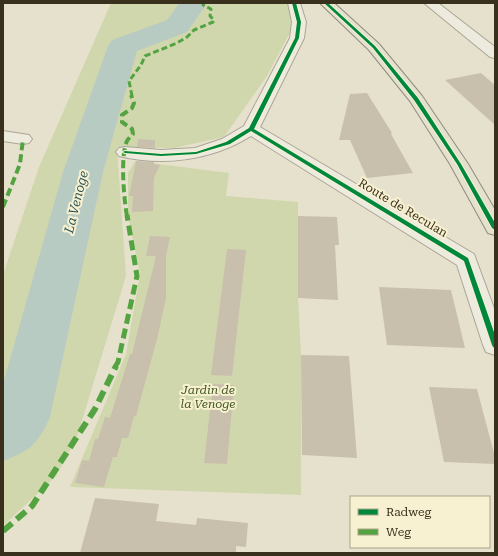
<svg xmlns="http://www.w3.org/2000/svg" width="498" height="556" viewBox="0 0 498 556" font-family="'Roboto Serif',serif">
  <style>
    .green { fill: #d1d7ad }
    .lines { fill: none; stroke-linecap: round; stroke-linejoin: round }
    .river { fill: #b8cbc2; fill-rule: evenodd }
    .building { fill: #c9bfad }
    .minor-casing { stroke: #aba595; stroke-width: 2 }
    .major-casing { stroke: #908b7c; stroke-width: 2 }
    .minor { fill: #edeade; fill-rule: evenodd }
    .major { fill: #e4e1cf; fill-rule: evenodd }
    .quiet-far3 { stroke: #53a441; stroke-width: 3; stroke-dasharray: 6 3; stroke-linecap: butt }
    .quiet-far2 { stroke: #53a441; stroke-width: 4; stroke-dasharray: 8 4; stroke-linecap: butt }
    .quiet-far1 { stroke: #53a441; stroke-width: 5; stroke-dasharray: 10 5; stroke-linecap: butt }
    .quiet { stroke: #53a441; stroke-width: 6; stroke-dasharray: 12 6; stroke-linecap: butt }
    .cycleway-casing { stroke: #f7f1d1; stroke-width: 2 }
    .cycleway { fill: #00873e; fill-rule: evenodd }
    .labels { text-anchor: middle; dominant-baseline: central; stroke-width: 4; stroke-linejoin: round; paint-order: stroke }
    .street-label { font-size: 12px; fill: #392f1d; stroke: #f7f1d1 }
    .park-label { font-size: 12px; font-style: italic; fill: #425722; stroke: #f7f1d1 }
    .water-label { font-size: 13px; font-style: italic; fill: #2b565a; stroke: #f7f1d1 }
  </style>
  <rect width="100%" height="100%" fill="#e6e1cc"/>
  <!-- green -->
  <path class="green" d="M 111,3 L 287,3 L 295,23 L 267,76 L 224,137 L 174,148 L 117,147 L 126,276 L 77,437 L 56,476 L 3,526 L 3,275 L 39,167 Z
    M 135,161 L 229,173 L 226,196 L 298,202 L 298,298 L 301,355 L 301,495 L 70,487 L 126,354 L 140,274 L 128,216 L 128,173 Z"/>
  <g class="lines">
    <!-- river -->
    <path class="river" d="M 177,3 L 205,3 L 206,5 L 187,32 L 137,51 L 103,172 L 50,417 C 38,444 30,451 3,461 L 3,384 L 63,172 L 108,46 L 112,40 L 167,20 L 178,5 Z"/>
  </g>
  <!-- building -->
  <path class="building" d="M 481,73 L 495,85 L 495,125 L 445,80 Z
    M 367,93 L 392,133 L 391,134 L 413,173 L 367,178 L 350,140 L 339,140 L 350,94 Z
    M 138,139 L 155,140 L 155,148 L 137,147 Z
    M 136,161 L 154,162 L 154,164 L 160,165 L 154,178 L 153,211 L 132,212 L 133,196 L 129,196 Z
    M 298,216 L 337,217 L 339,245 L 335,245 L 338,300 L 298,298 Z
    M 150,236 L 170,237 L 166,256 L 166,298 L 157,339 L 136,416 L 134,416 L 128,438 L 122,438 L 117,457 L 113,457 L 104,487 L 75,483 L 82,460 L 89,461 L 95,439 L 98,439 L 105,417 L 110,418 L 130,354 L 132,354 L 156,256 L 146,256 Z
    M 227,249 L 246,250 L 232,376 L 211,375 Z
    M 379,287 L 451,290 L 465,348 L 387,345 Z
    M 301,355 L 349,356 L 357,458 L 302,455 Z
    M 213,384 L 234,385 L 227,464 L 204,463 Z
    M 429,387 L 477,389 L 495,457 L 495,464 L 444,462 Z
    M 95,498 L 159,504 L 156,521 L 196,525 L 197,518 L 248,523 L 246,547 L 236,546 L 236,553 L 80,553 Z"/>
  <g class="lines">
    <!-- minor casing -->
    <g class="minor-casing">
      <path id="minor" d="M 288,3 L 300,3 L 306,22 L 304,38 L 260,127 L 474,254 L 495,311 L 495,355 L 486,352 L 483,345 L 457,265 L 251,136 C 213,160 163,167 119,156 L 116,152 L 119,148 L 125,147 L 161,150 L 195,148 L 222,139 L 244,126 L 290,38 L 292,22 Z
        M 424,3 L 438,3 L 495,47 L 495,58 L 490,57 Z
        M 3,131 L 29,135 L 32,139 L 29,143 L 23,144 L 3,141 Z"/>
    </g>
    <!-- major casing -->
    <g class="major-casing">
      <path id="major" d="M 320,3 L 334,3 L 379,44 L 422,96 L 468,164 L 495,210 L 495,235 L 488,233 L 450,164 L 410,101 L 369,50 Z"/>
    </g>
    <!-- minor -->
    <use href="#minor" class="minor"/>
    <!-- major -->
    <use href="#major" class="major"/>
    <!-- quiet-far3 -->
    <path class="quiet-far3" d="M 132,96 L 129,81 L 141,65 L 145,56 L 177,43 L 187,37 L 194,30 L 213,22 L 214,20 L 210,16 L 211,9 L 203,5 L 204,3"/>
    <!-- quiet-far2 -->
    <path class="quiet-far2" d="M 3,207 L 20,164 L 23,139
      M 127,216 C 124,200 120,156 127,141 C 128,139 131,136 133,134 L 132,129 L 122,122 L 122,115 L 132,108 L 134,103 L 131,95"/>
    <!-- quiet-far1 -->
    <path class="quiet-far1" d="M 115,367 L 118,362 L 137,276 L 127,215"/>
    <!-- quiet -->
    <path class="quiet" d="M 3,531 L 32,506 L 95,409 L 116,366"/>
    <!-- cycleway casing -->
    <g class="cycleway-casing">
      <path id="cycleway" d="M 292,3 L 296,3 L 301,22 L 299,38 L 254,129 L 468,258 L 495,335 L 495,348 L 493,347 L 492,345 L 464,261 L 251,131 L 230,144 L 196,154 L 161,156 L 125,153 L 123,152 L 125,151 L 161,154 L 196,152 L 226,142 L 249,128 L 295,38 L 297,22 Z
        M 324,3 L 328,3 L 375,46 L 418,98 L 461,164 L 495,223 L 495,230 L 492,228 L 457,164 L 414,100 L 373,48 Z"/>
    </g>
    <!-- cycleway -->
    <use href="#cycleway" class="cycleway"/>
  </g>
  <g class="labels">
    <!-- street labels -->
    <g class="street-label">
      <text transform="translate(403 208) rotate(31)">Route de Reculan</text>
    </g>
    <!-- park labels -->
    <g class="park-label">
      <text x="208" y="390">Jardin de<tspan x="208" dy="14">la Venoge</tspan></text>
    </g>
    <!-- water labels -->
    <g class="water-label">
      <text transform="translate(76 202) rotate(-76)">La Venoge</text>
    </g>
  </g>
  <!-- border -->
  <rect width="498" height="556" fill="none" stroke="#392f1d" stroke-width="8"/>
  <!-- legend -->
  <rect x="350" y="496" width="140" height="52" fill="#f7f1d1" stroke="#aba389"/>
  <rect x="358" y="509" width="20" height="6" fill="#00873e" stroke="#aba389"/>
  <text x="386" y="516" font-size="12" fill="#392f1d">Radweg</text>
  <rect x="358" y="529" width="20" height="6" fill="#53a441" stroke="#aba389"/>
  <text x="386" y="536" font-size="12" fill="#392f1d">Weg</text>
</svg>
